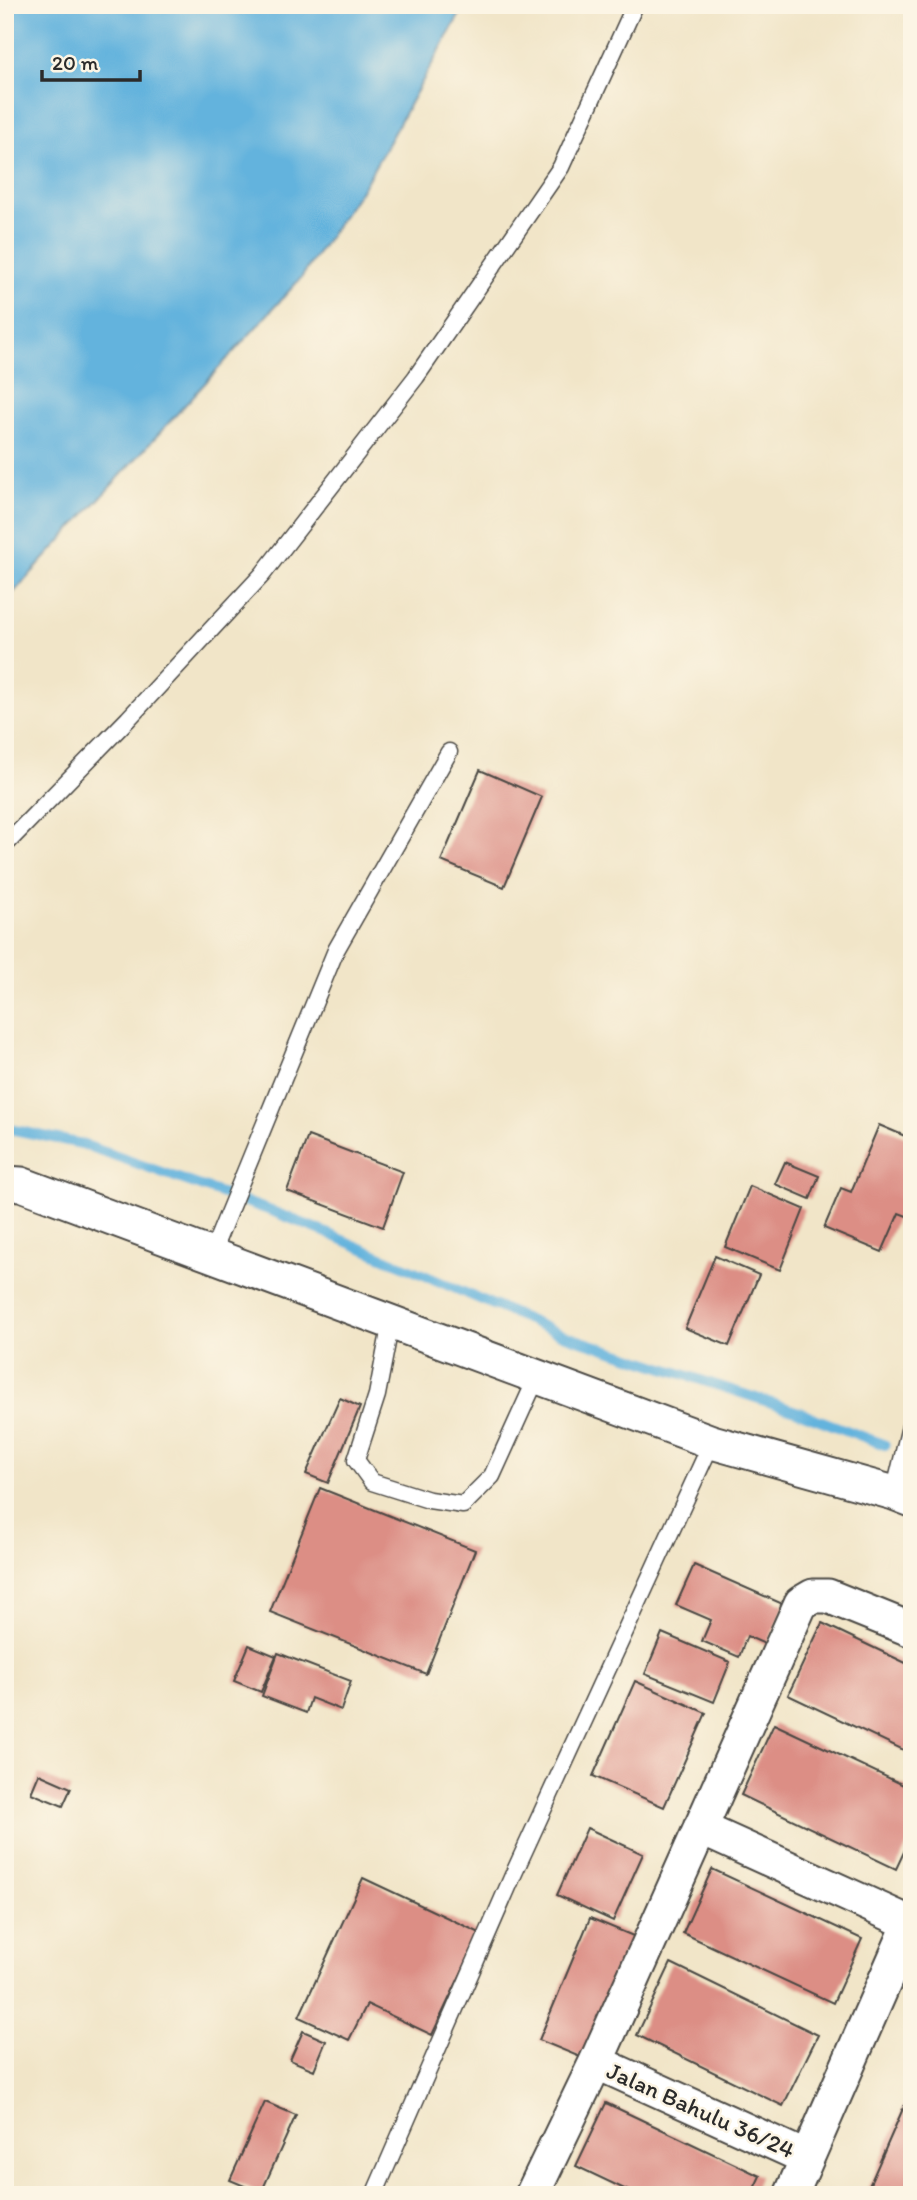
<svg xmlns="http://www.w3.org/2000/svg" width="917" height="2200" viewBox="0 0 917 2200" font-family="Itim,sans-serif">
  <style>
    .water { fill: #63b3dd; stroke: #476f84; stroke-width: 2 }
    .lines { fill: none; stroke-linecap: round; stroke-linejoin: round }
    .stream { stroke: #63b3dd; stroke-width: 10 }
    .building { fill: #dc8e85 }
    .service-casing { stroke: #494743; stroke-width: 19 }
    .minor-casing { stroke: #494743; stroke-width: 37 }
    .service { stroke: #fff; stroke-width: 16 }
    .minor { stroke: #fff; stroke-width: 33 }
    .labels { text-anchor: middle; dominant-baseline: central; stroke-width: 5; stroke-linejoin: round; paint-order: stroke }
    .street-label { font-size: 24px; fill: #2b2b2b; stroke: #fcf5e5 }
  </style>
  <rect width="100%" height="100%" fill="#fcf5e5"/>
  <filter id="ink" filterUnits="userSpaceOnUse"><feTurbulence type="fractalNoise" baseFrequency=".0143" numOctaves="2"/><feDisplacementMap in="SourceGraphic" scale="14" xChannelSelector="R" yChannelSelector="G"/><feConvolveMatrix kernelMatrix="1 2 1 2 8 2 1 2 1" color-interpolation-filters="sRGB"/></filter>
  <filter id="wash" filterUnits="userSpaceOnUse"><feTurbulence type="fractalNoise" baseFrequency=".00686" numOctaves="4" result="noise"/><feDisplacementMap in="SourceGraphic" scale="28" xChannelSelector="R" yChannelSelector="G"/><feGaussianBlur stdDeviation="1.57" result="paint"/><feColorMatrix in="noise" values="0 0 0 0 0 0 0 0 0 0 0 0 0 0 0 0 0 1.4 0 .05"/><feComposite in="paint" operator="in"/></filter>
  <g filter="url(#wash)">
    <rect width="100%" height="100%" fill="#f1e5c8"/>
    <!-- water -->
    <path class="water" d="M 5,5 L 465,5 L 365,184 L 301,278 L 5,602 Z"/>
    <g class="lines">
      <!-- stream -->
      <path class="stream" d="M 5,1128 L 82,1144 L 274,1212 L 322,1231 L 563,1335 L 796,1411 L 885,1445"/>
    </g>
    <g id="blocks">
      <!-- building -->
      <path class="building" d="M 480,770 L 542,797 L 504,887 L 441,861 Z
        M 879,1125 L 912,1139 L 912,1218 L 899,1213 L 882,1252 L 824,1228 L 841,1188 L 851,1192 Z
        M 308,1136 L 403,1172 L 383,1227 L 287,1191 Z
        M 785,1162 L 819,1176 L 810,1199 L 775,1184 Z
        M 750,1186 L 804,1209 L 780,1270 L 725,1247 Z
        M 715,1256 L 759,1275 L 729,1346 L 685,1328 Z
        M 340,1398 L 360,1407 L 328,1483 L 306,1474 Z
        M 320,1488 L 475,1550 L 426,1674 L 270,1612 Z
        M 694,1565 L 785,1605 L 767,1645 L 747,1636 L 739,1657 L 702,1641 L 711,1620 L 676,1605 Z
        M 822,1623 L 912,1666 L 912,1754 L 788,1695 Z
        M 662,1633 L 730,1662 L 714,1702 L 645,1674 Z
        M 249,1645 L 276,1656 L 261,1692 L 234,1681 Z
        M 278,1653 L 351,1681 L 341,1710 L 311,1698 L 306,1713 L 262,1696 Z
        M 635,1681 L 706,1713 L 664,1807 L 593,1776 Z
        M 774,1724 L 912,1789 L 912,1835 L 896,1869 L 741,1795 Z
        M 39,1774 L 71,1788 L 63,1806 L 31,1793 Z
        M 587,1828 L 643,1854 L 613,1921 L 557,1895 Z
        M 712,1869 L 862,1939 L 833,2003 L 683,1933 Z
        M 363,1878 L 480,1933 L 432,2035 L 367,2004 L 349,2040 L 299,2017 Z
        M 590,1918 L 643,1940 L 592,2062 L 539,2040 Z
        M 671,1963 L 818,2035 L 783,2106 L 637,2035 Z
        M 303,2031 L 326,2041 L 314,2070 L 290,2060 Z
        M 912,2088 L 912,2195 L 865,2195 L 874,2175 Z
        M 265,2102 L 296,2115 L 261,2193 L 230,2180 Z
        M 606,2103 L 760,2176 L 751,2195 L 637,2195 L 576,2166 Z"/>
    </g>
  </g>
  <g filter="url(#ink)">
    <use href="#blocks" fill-opacity="0" stroke="#494743" stroke-width="2"/>
    <g class="lines">
      <!-- service casing -->
      <g class="service-casing">
        <path id="service" d="M 5,845 L 128,719 L 262,575 L 416,377 L 561,167 L 635,5
          M 211,1255 L 336,950 L 449,752
          M 391,1322 L 377,1395 L 356,1460 L 372,1482 L 429,1500 L 463,1505 L 492,1476 L 537,1377
          M 894,1493 L 912,1418
          M 374,2195 L 514,1873 L 712,1442"/>
      </g>
      <!-- minor casing -->
      <g class="minor-casing">
        <path id="minor" d="M 5,1183 L 21,1184 L 712,1442 L 894,1493 L 912,1500
          M 700,1828 L 910,1923
          M 596,2062 L 807,2158
          M 532,2195 L 596,2062 L 801,1603 L 813,1596 L 828,1596 L 912,1630
          M 791,2195 L 912,1919"/>
      </g>
      <!-- service -->
      <use href="#service" class="service"/>
      <!-- minor -->
      <use href="#minor" class="minor"/>
    </g>
  </g>
  <g class="labels">
    <!-- street labels -->
    <g class="street-label">
      <text transform="translate(701 2110) rotate(24)">Jalan Bahulu 36/24</text>
    </g>
  </g>
  <!-- margin -->
  <rect width="917" height="2200" fill="none" stroke="#fcf5e5" stroke-width="28"/>
  <!-- scale -->
  <path d="M42 70v10h98v-10" fill="none" stroke="#2b2b2b" stroke-width="3.5"/>
  <text x="52" y="70" font-size="21" fill="#2b2b2b" stroke="#fcf5e5" stroke-width="5" paint-order="stroke">20 m</text>
</svg>
